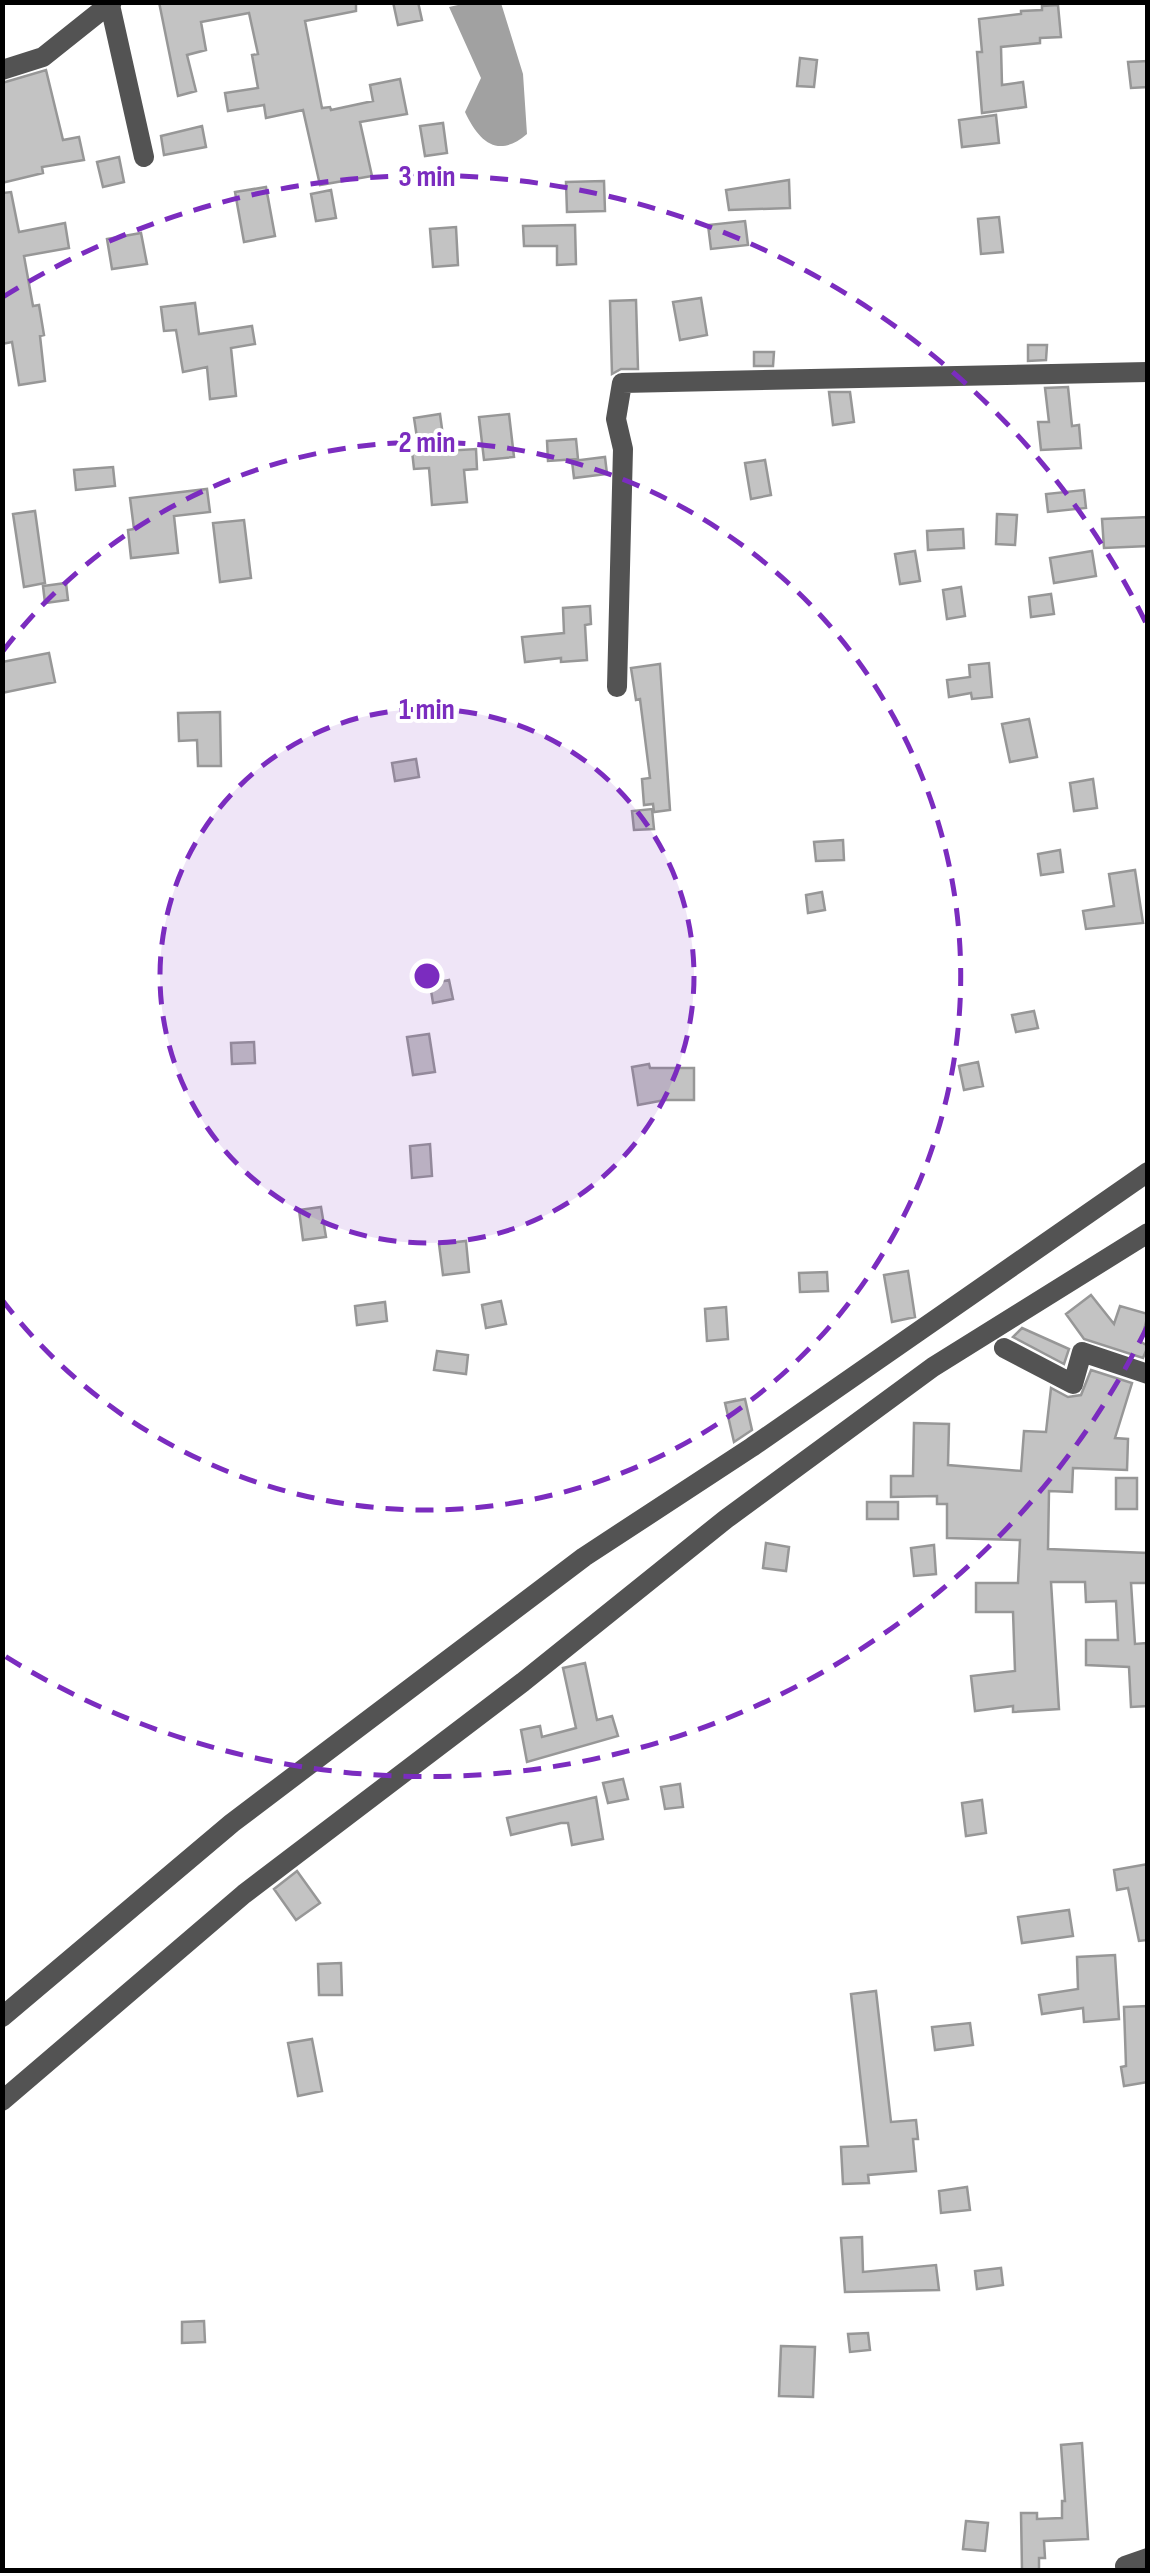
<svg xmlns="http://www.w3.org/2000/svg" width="1150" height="2573" viewBox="0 0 1150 2573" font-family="'Sofia Sans Condensed',sans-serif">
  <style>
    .water { fill: #a1a1a1 }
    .building { fill: #c3c3c3; stroke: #979797; stroke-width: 2.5 }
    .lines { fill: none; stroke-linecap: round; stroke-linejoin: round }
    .street { stroke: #535353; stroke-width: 20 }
    .ring { fill: none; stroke: #7b2cbf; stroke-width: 5; stroke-dasharray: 18 12 }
    .centre { fill: #7b2cbf; stroke: #fff; stroke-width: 5 }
    .ring-label { font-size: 30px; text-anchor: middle; font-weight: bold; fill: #7b2cbf; stroke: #fff; stroke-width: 8; stroke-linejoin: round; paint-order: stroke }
  </style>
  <rect width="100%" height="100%" fill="#fff"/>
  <!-- water -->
  <path class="water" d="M 467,3 L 501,3 L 523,74 L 527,134 C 498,159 479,142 465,112 L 481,78 L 449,7 Z"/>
  <!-- building -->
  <path class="building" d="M 159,2 L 356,2 L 356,11 L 305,21 L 322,108 L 330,107 L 331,110 L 373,101 L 370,85 L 400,79 L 407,114 L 360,122 L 372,176 L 320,185 L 303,110 L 266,118 L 264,105 L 228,111 L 225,93 L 258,88 L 252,55 L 258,54 L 249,13 L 201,22 L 206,50 L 187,55 L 196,91 L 178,96 Z
    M 393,2 L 418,2 L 422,20 L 398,25 Z
    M 1058,5 L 1061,37 L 1040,38 L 1040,43 L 1001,47 L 1002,85 L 1023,82 L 1026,107 L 982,113 L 977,52 L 982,52 L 979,19 L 1021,14 L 1021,11 L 1042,10 L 1042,6 Z
    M 800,58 L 817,60 L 814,87 L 797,86 Z
    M 1148,61 L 1148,87 L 1131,88 L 1128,62 Z
    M 46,70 L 63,140 L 79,137 L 84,160 L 42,167 L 43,173 L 2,183 L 2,83 Z
    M 996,115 L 999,143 L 962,147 L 959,120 Z
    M 443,123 L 447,153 L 425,156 L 420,126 Z
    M 202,126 L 206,147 L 164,155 L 161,136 Z
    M 119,157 L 124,182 L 103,187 L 97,162 Z
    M 789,180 L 790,208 L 729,210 L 726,190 Z
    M 604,181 L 605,211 L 567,212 L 566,182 Z
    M 266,187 L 275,236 L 244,242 L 235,192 Z
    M 331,190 L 336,218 L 316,221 L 311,194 Z
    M 11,192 L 19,232 L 65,223 L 69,248 L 24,256 L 33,306 L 39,305 L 44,335 L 40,336 L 45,381 L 19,385 L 12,342 L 2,344 L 2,193 Z
    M 999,217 L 1003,252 L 981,254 L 978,219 Z
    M 745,221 L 748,245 L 711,249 L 708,225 Z
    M 575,225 L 576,264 L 557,265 L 557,246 L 524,246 L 523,226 Z
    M 456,227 L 458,265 L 433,267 L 430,229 Z
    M 141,233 L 147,264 L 112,269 L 107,239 Z
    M 701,298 L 707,335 L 680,340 L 673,302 Z
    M 636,300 L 638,369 L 621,369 L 612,374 L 610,301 Z
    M 195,303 L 199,334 L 252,326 L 255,344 L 231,348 L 236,396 L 210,399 L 207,367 L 183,372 L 176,330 L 164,331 L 161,307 Z
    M 1028,345 L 1047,345 L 1046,360 L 1028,361 Z
    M 754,352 L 774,352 L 773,366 L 754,366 Z
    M 1068,387 L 1072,426 L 1079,425 L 1081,448 L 1041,450 L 1038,422 L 1049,422 L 1045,388 Z
    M 829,392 L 850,392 L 854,422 L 833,425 Z
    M 440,414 L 445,451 L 476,449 L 477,469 L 464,470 L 467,502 L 432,505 L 429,468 L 414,469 L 412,451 L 419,451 L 414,418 Z
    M 509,414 L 514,457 L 484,460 L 479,417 Z
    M 576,439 L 578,459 L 548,461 L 547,441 Z
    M 605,457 L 607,474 L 574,478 L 572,461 Z
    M 765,460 L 771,495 L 751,499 L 745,463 Z
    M 113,467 L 115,486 L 76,490 L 74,470 Z
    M 207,489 L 210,512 L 174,516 L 178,553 L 131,558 L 128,530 L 134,529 L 130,498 Z
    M 1084,490 L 1086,508 L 1048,512 L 1046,494 Z
    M 35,511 L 45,583 L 24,587 L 13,514 Z
    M 997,514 L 1017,515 L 1015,545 L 996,544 Z
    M 1148,517 L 1148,546 L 1104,548 L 1102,519 Z
    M 244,520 L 251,578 L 220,582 L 213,523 Z
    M 963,529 L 964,548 L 928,550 L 927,531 Z
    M 915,551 L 920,581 L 900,584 L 895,554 Z
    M 1092,551 L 1096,576 L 1054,583 L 1050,558 Z
    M 66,583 L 68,600 L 45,603 L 43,586 Z
    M 961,587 L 965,616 L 947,619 L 943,590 Z
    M 1051,594 L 1054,614 L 1031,617 L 1029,597 Z
    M 590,606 L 591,624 L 585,625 L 587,660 L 561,662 L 561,658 L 525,662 L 522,637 L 564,633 L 563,608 Z
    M 49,653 L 55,682 L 2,693 L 2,662 Z
    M 989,663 L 992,697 L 972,699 L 971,693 L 949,697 L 947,680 L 970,677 L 969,665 Z
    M 660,664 L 670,810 L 654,812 L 653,804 L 644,805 L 642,779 L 650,778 L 640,699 L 636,700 L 631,668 Z
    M 220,712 L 221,766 L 198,766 L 197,740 L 179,741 L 178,713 Z
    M 1029,719 L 1037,757 L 1010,762 L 1002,724 Z
    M 416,759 L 419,777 L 395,781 L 392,763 Z
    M 1093,779 L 1097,808 L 1074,811 L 1070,783 Z
    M 652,809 L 654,829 L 634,830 L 632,811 Z
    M 843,840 L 844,860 L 816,861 L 814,842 Z
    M 1060,850 L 1063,872 L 1041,875 L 1038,854 Z
    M 1135,870 L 1143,923 L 1086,929 L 1083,911 L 1114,906 L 1109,874 Z
    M 822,892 L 825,910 L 808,913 L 806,895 Z
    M 449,980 L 453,999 L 433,1003 L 430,984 Z
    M 1034,1011 L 1038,1028 L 1016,1032 L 1012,1015 Z
    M 429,1034 L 435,1072 L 413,1075 L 407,1037 Z
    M 254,1042 L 255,1063 L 232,1064 L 231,1043 Z
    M 978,1062 L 983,1086 L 964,1090 L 959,1066 Z
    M 649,1064 L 650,1068 L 694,1068 L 694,1100 L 665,1100 L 638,1105 L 632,1067 Z
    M 430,1144 L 432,1176 L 412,1178 L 410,1146 Z
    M 321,1207 L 326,1237 L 303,1240 L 299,1210 Z
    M 466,1241 L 469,1272 L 443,1275 L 439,1244 Z
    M 908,1271 L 915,1317 L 892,1322 L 884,1275 Z
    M 827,1272 L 828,1291 L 800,1292 L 799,1273 Z
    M 1091,1295 L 1114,1324 L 1120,1306 L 1148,1314 L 1141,1342 L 1148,1346 L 1143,1358 L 1084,1339 L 1066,1314 Z
    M 501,1301 L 506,1324 L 486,1328 L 482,1305 Z
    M 385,1302 L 387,1321 L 357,1325 L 355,1306 Z
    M 726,1307 L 728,1339 L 707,1341 L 705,1309 Z
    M 1022,1328 L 1069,1349 L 1064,1364 L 1013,1337 Z
    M 437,1351 L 468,1355 L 466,1374 L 434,1370 Z
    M 1091,1370 L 1132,1383 L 1115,1438 L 1128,1439 L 1127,1470 L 1073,1468 L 1072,1492 L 1049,1491 L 1048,1549 L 1148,1553 L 1148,1583 L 1131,1583 L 1135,1644 L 1146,1643 L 1148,1706 L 1131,1707 L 1129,1667 L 1086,1665 L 1086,1640 L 1118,1640 L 1116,1601 L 1086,1602 L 1085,1582 L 1051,1582 L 1059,1709 L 1013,1712 L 1013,1706 L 975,1711 L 971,1676 L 1015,1671 L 1013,1612 L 976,1612 L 976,1583 L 1018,1583 L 1020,1540 L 947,1538 L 947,1504 L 937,1504 L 937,1496 L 891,1497 L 891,1476 L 913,1476 L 914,1423 L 949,1424 L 948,1465 L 1021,1471 L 1024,1431 L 1046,1432 L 1051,1388 L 1068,1397 L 1081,1395 Z
    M 745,1399 L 752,1430 L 734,1442 L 725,1403 Z
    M 1116,1478 L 1137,1478 L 1137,1509 L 1116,1509 Z
    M 867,1502 L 898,1502 L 898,1519 L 867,1519 Z
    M 766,1543 L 789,1547 L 786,1571 L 763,1568 Z
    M 934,1545 L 936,1574 L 914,1576 L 911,1548 Z
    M 585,1663 L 597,1720 L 612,1716 L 618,1736 L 527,1762 L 521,1730 L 540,1726 L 542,1737 L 576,1728 L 563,1668 Z
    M 623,1779 L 628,1799 L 608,1803 L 603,1783 Z
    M 680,1784 L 683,1807 L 665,1809 L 661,1787 Z
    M 596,1797 L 603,1839 L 572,1845 L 568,1823 L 561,1823 L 511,1835 L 507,1818 Z
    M 982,1800 L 986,1833 L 966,1836 L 962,1803 Z
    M 1148,1864 L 1148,1940 L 1139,1941 L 1128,1888 L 1117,1890 L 1114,1870 Z
    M 297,1871 L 320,1903 L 296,1920 L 274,1889 Z
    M 1069,1910 L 1073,1936 L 1022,1943 L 1018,1917 Z
    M 1115,1955 L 1119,2019 L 1084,2022 L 1083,2008 L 1042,2014 L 1039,1995 L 1078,1989 L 1077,1957 Z
    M 341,1963 L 342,1995 L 319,1995 L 318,1964 Z
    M 876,1991 L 891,2122 L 916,2120 L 918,2139 L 913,2139 L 916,2171 L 868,2175 L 869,2183 L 843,2184 L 841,2147 L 868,2146 L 851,1994 Z
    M 1148,2006 L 1148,2082 L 1124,2086 L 1121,2067 L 1126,2066 L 1124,2007 Z
    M 970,2023 L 973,2045 L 935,2050 L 932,2027 Z
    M 312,2039 L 322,2091 L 298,2096 L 288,2043 Z
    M 967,2187 L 970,2210 L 941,2213 L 939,2191 Z
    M 862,2237 L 863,2272 L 936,2265 L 939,2290 L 845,2292 L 841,2238 Z
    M 1001,2268 L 1003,2285 L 977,2289 L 975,2271 Z
    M 204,2321 L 205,2342 L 182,2343 L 182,2322 Z
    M 868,2333 L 870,2350 L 850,2352 L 848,2334 Z
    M 781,2346 L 815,2347 L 813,2397 L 779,2396 Z
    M 1082,2443 L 1088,2539 L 1044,2541 L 1045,2558 L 1039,2558 L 1039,2570 L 1022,2570 L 1021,2513 L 1037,2513 L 1037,2519 L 1062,2518 L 1062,2501 L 1065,2501 L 1061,2445 Z
    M 966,2521 L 988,2523 L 985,2551 L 963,2549 Z"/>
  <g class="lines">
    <!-- street -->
    <path class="street" d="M 110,5 L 144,157
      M 2,70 L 43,57 L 112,2
      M 617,687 L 623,449 L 616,419 L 622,383 L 1148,372
      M 1004,1348 L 1073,1384 L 1082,1352 L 1148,1374
      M 2,2017 L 232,1823 L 584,1557 L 752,1447 L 1148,1172
      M 2,2101 L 244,1894 L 523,1682 L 726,1519 L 933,1367 L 1148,1233
      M 1125,2566 L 1148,2558"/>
  </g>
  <!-- distance rings -->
  <circle cx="427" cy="976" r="267" fill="#7b2cbf" fill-opacity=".12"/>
  <g class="ring">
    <circle cx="427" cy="976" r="267"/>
    <path d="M3 651A534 534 0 1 1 3 1301"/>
    <path d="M1147 1327A801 801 0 0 1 3 1655M3 297A801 801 0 0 1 1147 625"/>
  </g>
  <circle cx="427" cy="976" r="15" class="centre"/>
  <g class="ring-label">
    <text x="427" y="186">3 min</text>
    <text x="427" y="452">2 min</text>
    <text x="427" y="719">1 min</text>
  </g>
  <!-- border -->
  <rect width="1150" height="2573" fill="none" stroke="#000000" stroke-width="10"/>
</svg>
